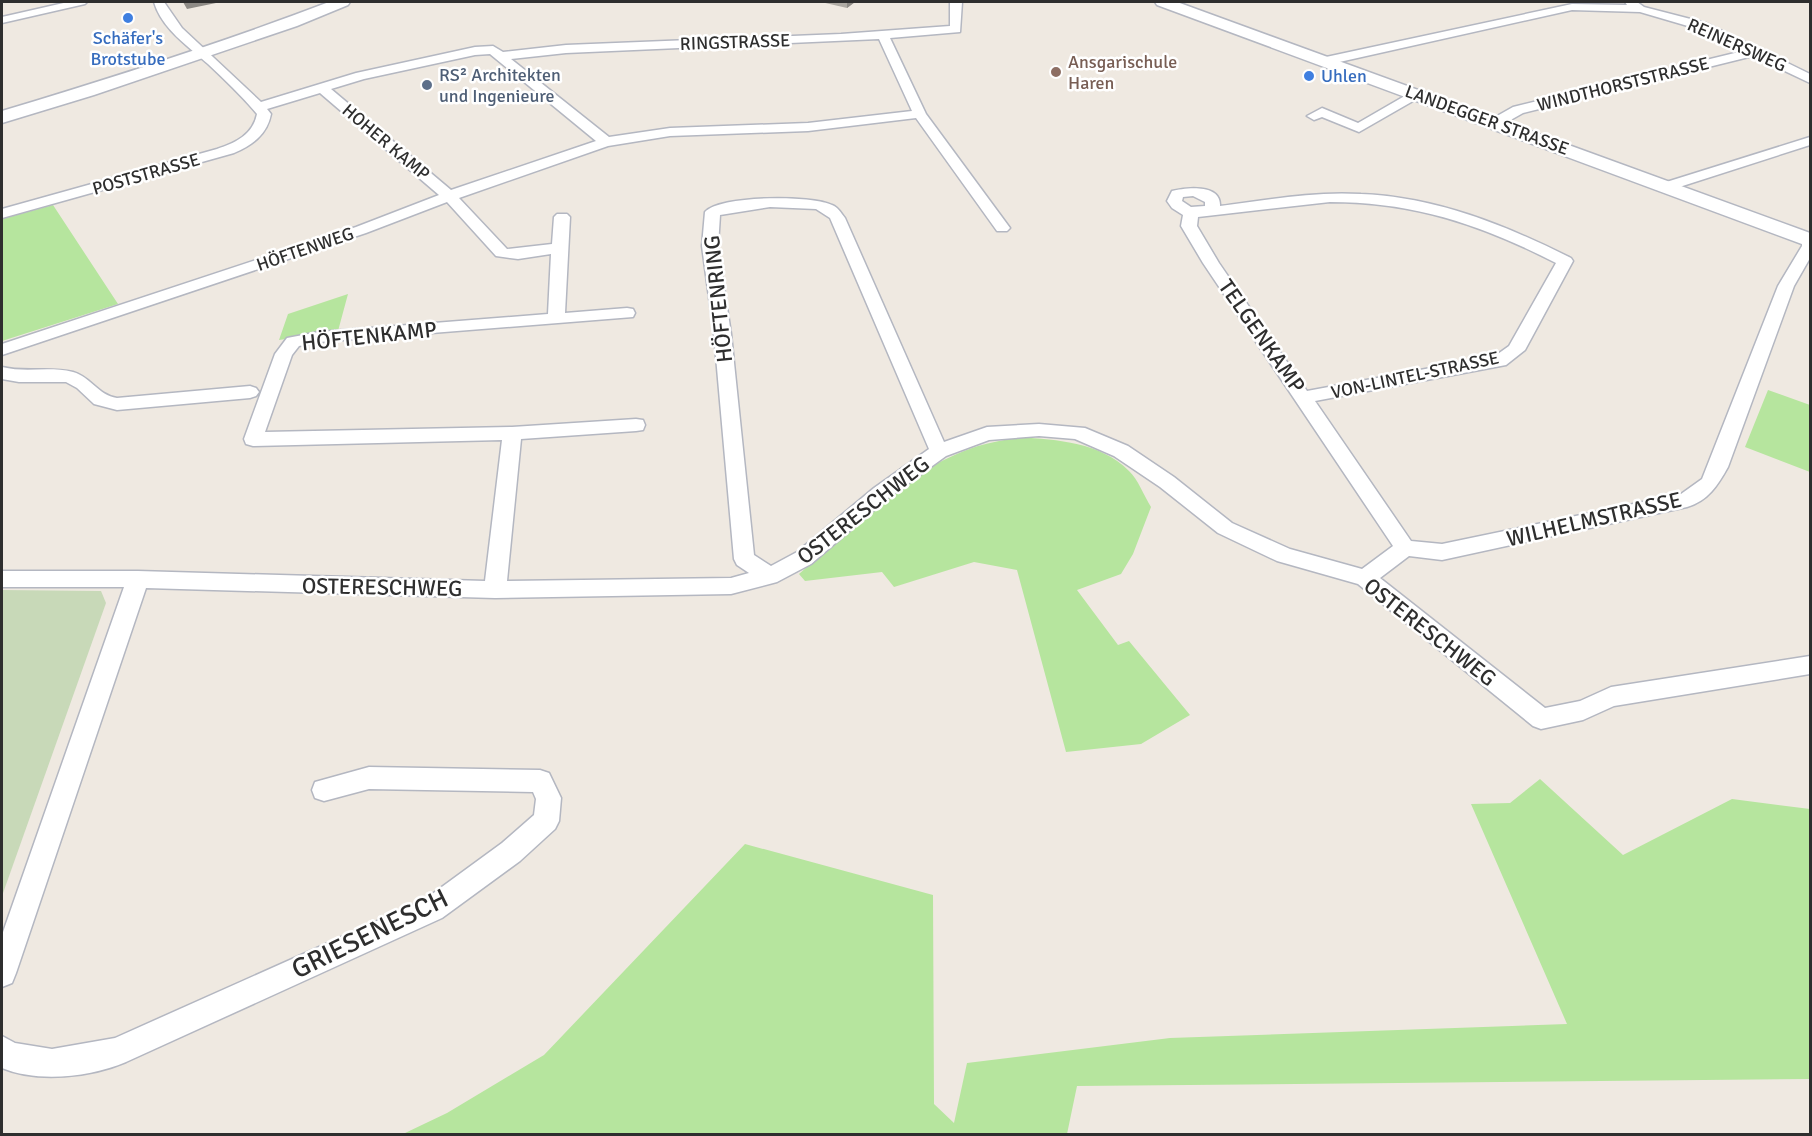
<svg xmlns="http://www.w3.org/2000/svg" width="1812" height="1136" viewBox="0 0 1812 1136" font-family="Signika,sans-serif">
  <style>
    .green { fill: #b6e59e }
    .cemetery { fill: #c8d9b8 }
    .lines { fill: none; stroke-linecap: round; stroke-linejoin: round }
    .street-casing { stroke: #b4b7c1; stroke-width: 3 }
    .secondary-casing { stroke: #b4b7c1; stroke-width: 3 }
    .street { fill: #fff; fill-rule: evenodd }
    .secondary { fill: #fff; fill-rule: evenodd }
    .wall { fill: #afaba4 }
    .shaded-wall { fill: #8e8b86 }
    .shop-dot { fill: #3f7fe0; stroke: #fff; stroke-width: 2 }
    .education-dot { fill: #8d6e63; stroke: #fff; stroke-width: 2 }
    .service-dot { fill: #5c6f8a; stroke: #fff; stroke-width: 2 }
    .labels { text-anchor: middle; dominant-baseline: central; stroke-width: 5; stroke-linejoin: round; paint-order: stroke }
    .far-shop-label { font-size: 18px; fill: #366cbe; stroke: #fff }
    .far-street-label { font-size: 18px; fill: #2e2e2e; stroke: #fff }
    .far-education-label { font-size: 18px; fill: #785e54; stroke: #fff; text-anchor: start }
    .far-service-label { font-size: 18px; fill: #4e5e75; stroke: #fff; text-anchor: start }
    .street-label { font-size: 22px; fill: #2e2e2e; stroke: #fff }
    .near-street-label { font-size: 27px; fill: #2e2e2e; stroke: #fff }
  </style>
  <rect width="100%" height="100%" fill="#efe9e1"/>
  <!-- green -->
  <path class="green" d="M 53,205 L 118,304 L 2,341 L 2,219 Z
    M 348,294 L 338,331 L 279,340 L 288,314 Z
    M 1768,390 L 1810,405 L 1810,472 L 1745,447 Z
    M 1019,437 C 1058,440 1100,442 1129,471 C 1138,479 1144,496 1151,507 L 1133,554 L 1121,574 L 1077,590 L 1118,645 L 1129,641 L 1190,715 L 1141,744 L 1066,752 L 1017,570 L 974,562 L 894,587 L 882,572 L 805,581 L 799,574 C 853,528 908,468 978,446 C 991,442 1006,440 1019,437 Z
    M 1540,779 L 1623,855 L 1732,799 L 1810,809 L 1810,1079 L 1077,1086 L 1067,1134 L 403,1134 L 447,1113 L 544,1055 L 745,844 L 933,895 L 934,1104 L 954,1123 L 967,1063 L 1170,1038 L 1567,1024 L 1471,804 L 1510,803 Z"/>
  <!-- cemetery -->
  <path class="cemetery" d="M 2,590 L 101,591 L 106,603 L 2,896 Z"/>
  <g class="lines">
    <!-- street casing -->
    <g class="street-casing">
      <path id="street" d="M 68,2 L 87,2 L 85,4 L 2,23 L 2,17 Z
        M 154,2 L 164,2 L 182,28 L 261,102 L 356,73 L 475,47 L 493,46 L 503,52 L 566,45 L 841,34 L 950,26 L 950,2 L 962,2 L 960,32 L 890,38 L 926,114 L 1010,228 L 1007,231 L 997,231 L 916,118 L 808,131 L 670,136 L 608,146 L 459,198 L 507,249 L 552,244 L 554,217 L 557,214 L 567,214 L 570,217 L 565,313 L 627,308 L 633,309 L 635,313 L 633,317 L 319,342 L 299,346 L 292,355 L 265,432 L 512,427 L 636,419 L 643,420 L 645,425 L 643,430 L 636,431 L 521,439 L 507,581 L 731,578 L 749,573 L 737,565 L 734,559 L 714,334 L 702,246 L 705,212 C 720,195 812,195 832,205 C 838,207 841,213 845,218 L 944,442 L 987,427 L 1039,424 L 1085,428 L 1128,446 L 1174,477 L 1232,523 L 1290,549 L 1362,569 L 1393,546 L 1203,263 L 1181,226 L 1183,215 L 1172,208 L 1167,201 L 1172,191 C 1185,188 1221,183 1220,206 C 1267,200 1314,191 1361,194 C 1436,197 1505,225 1571,258 L 1573,261 L 1525,350 L 1506,365 L 1315,401 L 1411,541 L 1442,544 L 1681,494 L 1702,479 L 1778,286 L 1802,246 L 1802,240 L 1810,235 L 1810,258 L 1794,286 L 1728,467 C 1718,485 1708,501 1687,507 L 1442,560 L 1409,556 L 1380,578 L 1545,708 L 1580,701 L 1611,687 L 1810,656 L 1810,674 L 1614,706 L 1583,720 L 1541,729 L 1533,726 L 1358,584 L 1277,561 L 1218,533 L 1160,487 L 1114,456 L 1075,439 L 1039,436 L 989,440 L 946,456 L 888,498 L 811,564 L 777,582 L 731,594 L 495,598 L 146,588 L 16,973 L 12,983 L 2,987 L 2,935 L 124,587 L 2,587 L 2,571 L 138,571 L 485,581 L 502,440 L 253,446 L 246,444 L 244,439 L 275,354 L 287,338 L 319,332 L 548,314 L 551,254 L 518,259 L 496,256 L 447,202 L 366,233 L 2,355 L 2,344 L 356,227 L 439,195 L 320,93 L 267,109 L 271,114 C 267,135 252,145 234,153 L 2,218 L 2,209 L 217,149 C 235,143 253,135 257,114 C 242,96 225,80 208,64 C 188,46 162,29 154,2 ZM 879,39 L 912,111 L 808,123 L 670,128 L 609,137 L 511,59 L 566,53 ZM 490,54 L 596,141 L 451,190 L 331,89 L 364,79 L 475,55 ZM 1193,196 L 1205,202 L 1205,206 L 1191,207 L 1182,201 L 1183,197 ZM 1330,202 C 1414,202 1482,225 1556,263 L 1509,346 L 1495,356 L 1307,391 L 1219,263 L 1197,226 L 1198,217 ZM 770,207 L 816,209 L 830,218 L 929,449 L 874,488 L 797,552 L 771,566 L 754,555 L 731,334 L 718,246 L 720,215 Z
        M 1625,2 L 1637,2 L 1644,7 L 1706,23 L 1810,74 L 1810,83 L 1753,56 L 1523,113 L 1500,126 L 1490,126 L 1488,123 L 1490,120 L 1513,107 L 1743,51 L 1698,29 L 1640,12 L 1572,10 L 1326,65 L 1320,61 L 1326,57 L 1572,4 L 1627,5 Z
        M 1415,90 L 1422,94 L 1420,97 L 1359,132 L 1322,117 L 1314,120 L 1307,116 L 1322,108 L 1358,123 Z
        M 1810,137 L 1810,145 L 1670,190 L 1665,191 L 1658,187 L 1660,184 Z
        M 2,367 C 26,373 49,366 73,372 C 91,377 98,395 117,398 L 250,386 L 256,388 L 259,392 L 256,396 L 250,398 L 117,410 L 94,404 L 77,388 L 66,382 L 19,382 L 2,379 Z
        M 369,767 L 540,770 L 549,773 L 561,798 L 559,821 L 555,829 L 520,861 L 442,918 L 126,1062 C 91,1077 38,1083 2,1068 L 2,1036 L 15,1043 L 52,1049 L 115,1038 L 424,900 L 502,843 L 534,815 L 536,799 L 533,792 L 369,789 L 324,801 L 315,798 L 312,790 L 315,782 Z"/>
    </g>
    <!-- secondary casing -->
    <g class="secondary-casing">
      <path id="secondary" d="M 329,2 L 350,2 L 348,5 L 297,26 L 94,95 L 2,123 L 2,111 C 111,78 222,43 329,2 Z
        M 1155,2 L 1177,2 L 1810,233 L 1810,247 L 1157,5 Z"/>
    </g>
    <!-- street -->
    <use href="#street" class="street"/>
    <!-- secondary -->
    <use href="#secondary" class="secondary"/>
  </g>
  <!-- wall -->
  <path class="wall" d="M 821,2 L 855,2 L 847,8 Z"/>
  <!-- shaded-wall -->
  <path class="shaded-wall" d="M 183,2 L 216,2 L 216,3 L 187,9 Z
    M 847,2 L 855,2 L 847,8 Z"/>
  <!-- markers -->
  <g class="shop-dot">
    <circle cx="128" cy="18" r="6"/>
    <circle cx="1309" cy="76" r="6"/>
  </g>
  <circle class="education-dot" cx="1056" cy="72" r="6"/>
  <circle class="service-dot" cx="427" cy="85" r="6"/>
  <g class="labels">
    <!-- far-shop labels -->
    <g class="far-shop-label">
      <text x="128" y="38">Schäfer's<tspan x="128" dy="21">Brotstube</tspan></text>
      <text x="1321" y="76" text-anchor="start">Uhlen</text>
    </g>
    <!-- far-street labels -->
    <g class="far-street-label">
      <text transform="translate(735 42) rotate(-2)">RINGSTRASSE</text>
      <text transform="translate(1737 45) rotate(24)">REINERSWEG</text>
      <text transform="translate(1623 84) rotate(-14)">WINDTHORSTSTRASSE</text>
      <text transform="translate(1487 120) rotate(20)">LANDEGGER STRASSE</text>
      <text transform="translate(386 142) rotate(40)">HOHER KAMP</text>
      <text transform="translate(146 174) rotate(-16)">POSTSTRASSE</text>
      <text transform="translate(305 249) rotate(-19)">HÖFTENWEG</text>
      <text transform="translate(1415 375) rotate(-12)">VON-LINTEL-STRASSE</text>
    </g>
    <!-- far-education labels -->
    <g class="far-education-label">
      <text x="1068" y="62">Ansgarischule<tspan x="1068" dy="21">Haren</tspan></text>
    </g>
    <!-- far-service labels -->
    <g class="far-service-label">
      <text x="439" y="75">RS² Architekten<tspan x="439" dy="21">und Ingenieure</tspan></text>
    </g>
    <!-- street labels -->
    <g class="street-label">
      <text transform="translate(718 299) rotate(-96)">HÖFTENRING</text>
      <text transform="translate(369 336) rotate(-6)">HÖFTENKAMP</text>
      <text transform="translate(1262 336) rotate(55)">TELGENKAMP</text>
      <text transform="translate(863 510) rotate(-38)">OSTERESCHWEG</text>
      <text transform="translate(1594 519) rotate(-13)">WILHELMSTRASSE</text>
      <text transform="translate(382 587) rotate(1)">OSTERESCHWEG</text>
      <text transform="translate(1430 632) rotate(38)">OSTERESCHWEG</text>
    </g>
    <!-- near-street labels -->
    <g class="near-street-label">
      <text transform="translate(370 934) rotate(-26)">GRIESENESCH</text>
    </g>
  </g>
  <!-- border -->
  <rect width="1812" height="1136" fill="none" stroke="#2e2e2e" stroke-width="6"/>
</svg>
